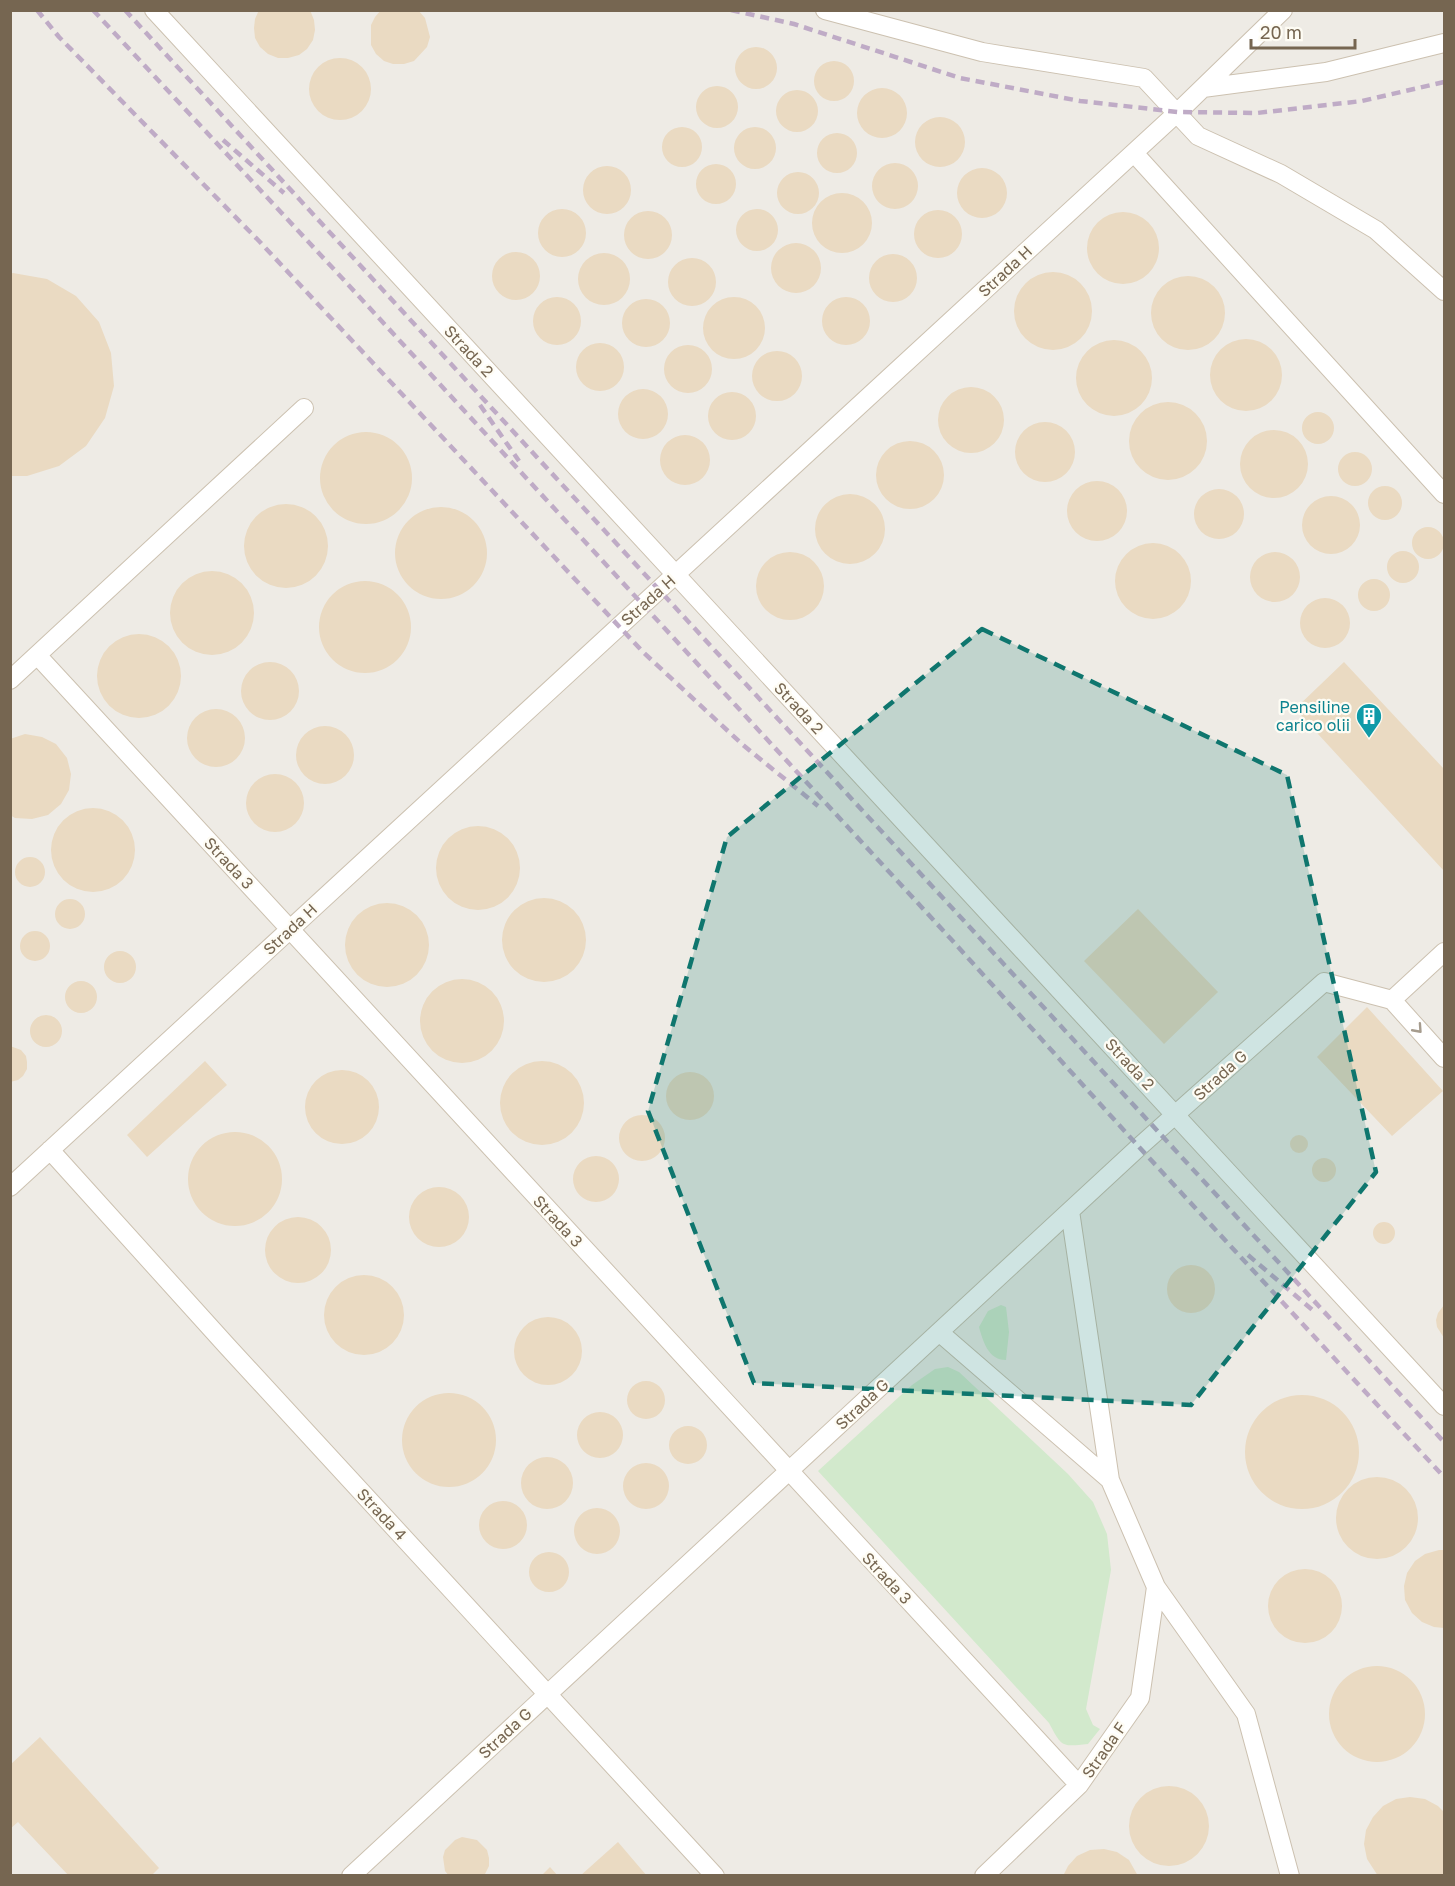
<svg xmlns="http://www.w3.org/2000/svg" width="1455" height="1886" viewBox="0 0 1455 1886" font-family="'Golos Text',sans-serif">
  <style>
    .industrial { fill: #eeebe5 }
    .green { fill: #d2e9cc }
    .building { fill: #eadac2 }
    .lines { fill: none; stroke-linecap: round; stroke-linejoin: round }
    .lane-casing { stroke: #ccc1b0; stroke-width: 20 }
    .lane { stroke: #fff; stroke-width: 18 }
    .rail { stroke: #bfabc6; stroke-width: 4.5; stroke-dasharray: 9 6; stroke-linecap: butt }
    .oneway { stroke: #a69c8e }
    .marked { fill: #0f766e; fill-opacity: 0.2; stroke: #0f766e; stroke-width: 4.5; stroke-dasharray: 12 8; stroke-linejoin: round }
    .labels { text-anchor: middle; dominant-baseline: central; stroke-width: 4.5; stroke-linejoin: round; paint-order: stroke }
    .street-label { font-size: 16px; fill: #766651; stroke: #fefcf4 }
    .culture-label { font-size: 16px; fill: #0d838f; stroke: #fefcf4; text-anchor: end }
  </style>
  <rect width="100%" height="100%" fill="#fcf9ed"/>
  <!-- industrial -->
  <path class="industrial" d="M 11,11 L 1444,11 L 1444,1875 L 11,1876 Z"/>
  <!-- green -->
  <path class="green" d="M 1001,1305 L 1006,1307 L 1009,1332 L 1006,1360 C 988,1360 983,1341 979,1327 L 988,1311 Z
    M 948,1367 L 959,1372 L 1068,1474 L 1093,1502 L 1107,1534 L 1111,1570 L 1086,1709 L 1093,1725 L 1100,1729 L 1088,1744 C 1061,1747 1062,1747 1049,1723 L 818,1471 L 912,1385 L 935,1369 Z"/>
  <!-- building -->
  <path class="building" d="M 259,10 L 310,10 L 314,20 L 315,30 L 313,40 L 307,49 L 299,55 L 288,58 L 278,58 L 268,54 L 260,47 L 255,38 L 254,28 L 255,19 Z
    M 381,10 L 418,10 L 425,18 L 430,37 L 427,47 L 414,61 L 404,64 L 393,64 L 384,61 L 376,54 L 371,45 L 371,25 L 375,17 Z
    M735 68a21 21 0 1 1 42 0a21 21 0 1 1-42 0Z
    M309 89a31 31 0 1 1 62 0a31 31 0 1 1-62 0Z
    M814 81a20 20 0 1 1 40 0a20 20 0 1 1-40 0Z
    M696 107a21 21 0 1 1 42 0a21 21 0 1 1-42 0Z
    M857 113a25 25 0 1 1 50 0a25 25 0 1 1-50 0Z
    M776 111a21 21 0 1 1 42 0a21 21 0 1 1-42 0Z
    M915 142a25 25 0 1 1 50 0a25 25 0 1 1-50 0Z
    M662 147a20 20 0 1 1 40 0a20 20 0 1 1-40 0Z
    M734 148a21 21 0 1 1 42 0a21 21 0 1 1-42 0Z
    M817 153a20 20 0 1 1 40 0a20 20 0 1 1-40 0Z
    M872 186a23 23 0 1 1 46 0a23 23 0 1 1-46 0Z
    M696 184a20 20 0 1 1 40 0a20 20 0 1 1-40 0Z
    M583 190a24 24 0 1 1 48 0a24 24 0 1 1-48 0Z
    M957 193a25 25 0 1 1 50 0a25 25 0 1 1-50 0Z
    M777 193a21 21 0 1 1 42 0a21 21 0 1 1-42 0Z
    M812 223a30 30 0 1 1 60 0a30 30 0 1 1-60 0Z
    M538 233a24 24 0 1 1 48 0a24 24 0 1 1-48 0Z
    M736 230a21 21 0 1 1 42 0a21 21 0 1 1-42 0Z
    M914 234a24 24 0 1 1 48 0a24 24 0 1 1-48 0Z
    M624 235a24 24 0 1 1 48 0a24 24 0 1 1-48 0Z
    M1087 248a36 36 0 1 1 72 0a36 36 0 1 1-72 0Z
    M771 268a25 25 0 1 1 50 0a25 25 0 1 1-50 0Z
    M492 276a24 24 0 1 1 48 0a24 24 0 1 1-48 0Z
    M578 279a26 26 0 1 1 52 0a26 26 0 1 1-52 0Z
    M869 278a24 24 0 1 1 48 0a24 24 0 1 1-48 0Z
    M668 282a24 24 0 1 1 48 0a24 24 0 1 1-48 0Z
    M1014 311a39 39 0 1 1 78 0a39 39 0 1 1-78 0Z
    M 13,273 L 47,279 L 76,296 L 99,322 L 111,353 L 114,386 L 105,418 L 86,446 L 59,466 L 27,476 L 10,476 L 10,274 Z
    M1151 313a37 37 0 1 1 74 0a37 37 0 1 1-74 0Z
    M822 321a24 24 0 1 1 48 0a24 24 0 1 1-48 0Z
    M533 321a24 24 0 1 1 48 0a24 24 0 1 1-48 0Z
    M703 328a31 31 0 1 1 62 0a31 31 0 1 1-62 0Z
    M622 323a24 24 0 1 1 48 0a24 24 0 1 1-48 0Z
    M1210 375a36 36 0 1 1 72 0a36 36 0 1 1-72 0Z
    M1076 378a38 38 0 1 1 76 0a38 38 0 1 1-76 0Z
    M576 367a24 24 0 1 1 48 0a24 24 0 1 1-48 0Z
    M664 369a24 24 0 1 1 48 0a24 24 0 1 1-48 0Z
    M752 376a25 25 0 1 1 50 0a25 25 0 1 1-50 0Z
    M938 420a33 33 0 1 1 66 0a33 33 0 1 1-66 0Z
    M618 414a25 25 0 1 1 50 0a25 25 0 1 1-50 0Z
    M708 416a24 24 0 1 1 48 0a24 24 0 1 1-48 0Z
    M1129 441a39 39 0 1 1 78 0a39 39 0 1 1-78 0Z
    M1302 428a16 16 0 1 1 32 0a16 16 0 1 1-32 0Z
    M1015 452a30 30 0 1 1 60 0a30 30 0 1 1-60 0Z
    M1240 464a34 34 0 1 1 68 0a34 34 0 1 1-68 0Z
    M320 478a46 46 0 1 1 92 0a46 46 0 1 1-92 0Z
    M660 460a25 25 0 1 1 50 0a25 25 0 1 1-50 0Z
    M876 475a34 34 0 1 1 68 0a34 34 0 1 1-68 0Z
    M1338 469a17 17 0 1 1 34 0a17 17 0 1 1-34 0Z
    M1067 511a30 30 0 1 1 60 0a30 30 0 1 1-60 0Z
    M1368 503a17 17 0 1 1 34 0a17 17 0 1 1-34 0Z
    M1194 514a25 25 0 1 1 50 0a25 25 0 1 1-50 0Z
    M815 529a35 35 0 1 1 70 0a35 35 0 1 1-70 0Z
    M1302 525a29 29 0 1 1 58 0a29 29 0 1 1-58 0Z
    M244 546a42 42 0 1 1 84 0a42 42 0 1 1-84 0Z
    M395 553a46 46 0 1 1 92 0a46 46 0 1 1-92 0Z
    M1412 543a16 16 0 1 1 32 0a16 16 0 1 1-32 0Z
    M1115 581a38 38 0 1 1 76 0a38 38 0 1 1-76 0Z
    M1387 567a16 16 0 1 1 32 0a16 16 0 1 1-32 0Z
    M1250 577a25 25 0 1 1 50 0a25 25 0 1 1-50 0Z
    M756 586a34 34 0 1 1 68 0a34 34 0 1 1-68 0Z
    M170 613a42 42 0 1 1 84 0a42 42 0 1 1-84 0Z
    M1358 595a16 16 0 1 1 32 0a16 16 0 1 1-32 0Z
    M319 627a46 46 0 1 1 92 0a46 46 0 1 1-92 0Z
    M1300 623a25 25 0 1 1 50 0a25 25 0 1 1-50 0Z
    M97 676a42 42 0 1 1 84 0a42 42 0 1 1-84 0Z
    M 1344,662 L 1444,769 L 1444,871 L 1295,709 Z
    M241 691a29 29 0 1 1 58 0a29 29 0 1 1-58 0Z
    M187 738a29 29 0 1 1 58 0a29 29 0 1 1-58 0Z
    M296 755a29 29 0 1 1 58 0a29 29 0 1 1-58 0Z
    M 25,734 L 42,737 L 56,744 L 67,758 L 71,774 L 69,790 L 61,804 L 48,815 L 32,819 L 15,818 L 10,815 L 10,739 Z
    M246 803a29 29 0 1 1 58 0a29 29 0 1 1-58 0Z
    M51 850a42 42 0 1 1 84 0a42 42 0 1 1-84 0Z
    M436 868a42 42 0 1 1 84 0a42 42 0 1 1-84 0Z
    M15 872a15 15 0 1 1 30 0a15 15 0 1 1-30 0Z
    M502 940a42 42 0 1 1 84 0a42 42 0 1 1-84 0Z
    M55 914a15 15 0 1 1 30 0a15 15 0 1 1-30 0Z
    M345 945a42 42 0 1 1 84 0a42 42 0 1 1-84 0Z
    M 1138,909 L 1218,992 L 1164,1044 L 1084,961 Z
    M20 946a15 15 0 1 1 30 0a15 15 0 1 1-30 0Z
    M104 967a16 16 0 1 1 32 0a16 16 0 1 1-32 0Z
    M420 1021a42 42 0 1 1 84 0a42 42 0 1 1-84 0Z
    M65 997a16 16 0 1 1 32 0a16 16 0 1 1-32 0Z
    M 1367,1007 L 1443,1091 L 1392,1136 L 1317,1057 Z
    M30 1031a16 16 0 1 1 32 0a16 16 0 1 1-32 0Z
    M 10,1046 L 21,1050 L 26,1056 L 27,1062 L 27,1069 L 23,1076 L 18,1080 L 10,1082 Z
    M500 1103a42 42 0 1 1 84 0a42 42 0 1 1-84 0Z
    M 205,1061 L 227,1085 L 147,1157 L 127,1135 Z
    M305 1107a37 37 0 1 1 74 0a37 37 0 1 1-74 0Z
    M666 1096a24 24 0 1 1 48 0a24 24 0 1 1-48 0Z
    M619 1138a23 23 0 1 1 46 0a23 23 0 1 1-46 0Z
    M188 1179a47 47 0 1 1 94 0a47 47 0 1 1-94 0Z
    M1290 1144a9 9 0 1 1 18 0a9 9 0 1 1-18 0Z
    M573 1179a23 23 0 1 1 46 0a23 23 0 1 1-46 0Z
    M1312 1170a12 12 0 1 1 24 0a12 12 0 1 1-24 0Z
    M409 1217a30 30 0 1 1 60 0a30 30 0 1 1-60 0Z
    M265 1250a33 33 0 1 1 66 0a33 33 0 1 1-66 0Z
    M1373 1233a11 11 0 1 1 22 0a11 11 0 1 1-22 0Z
    M1167 1289a24 24 0 1 1 48 0a24 24 0 1 1-48 0Z
    M324 1315a40 40 0 1 1 80 0a40 40 0 1 1-80 0Z
    M 1444,1305 L 1444,1338 L 1437,1327 L 1436,1320 L 1438,1313 Z
    M514 1351a34 34 0 1 1 68 0a34 34 0 1 1-68 0Z
    M627 1400a19 19 0 1 1 38 0a19 19 0 1 1-38 0Z
    M402 1440a47 47 0 1 1 94 0a47 47 0 1 1-94 0Z
    M1245 1452a57 57 0 1 1 114 0a57 57 0 1 1-114 0Z
    M577 1435a23 23 0 1 1 46 0a23 23 0 1 1-46 0Z
    M669 1445a19 19 0 1 1 38 0a19 19 0 1 1-38 0Z
    M521 1483a26 26 0 1 1 52 0a26 26 0 1 1-52 0Z
    M623 1486a23 23 0 1 1 46 0a23 23 0 1 1-46 0Z
    M1336 1518a41 41 0 1 1 82 0a41 41 0 1 1-82 0Z
    M479 1525a24 24 0 1 1 48 0a24 24 0 1 1-48 0Z
    M574 1531a23 23 0 1 1 46 0a23 23 0 1 1-46 0Z
    M 1439,1550 L 1444,1550 L 1444,1628 L 1434,1627 L 1422,1622 L 1412,1613 L 1405,1600 L 1404,1586 L 1407,1573 L 1415,1561 L 1425,1554 Z
    M529 1572a20 20 0 1 1 40 0a20 20 0 1 1-40 0Z
    M1268 1606a37 37 0 1 1 74 0a37 37 0 1 1-74 0Z
    M1329 1714a48 48 0 1 1 96 0a48 48 0 1 1-96 0Z
    M 40,1737 L 159,1868 L 151,1876 L 69,1876 L 18,1822 L 10,1829 L 10,1765 Z
    M1129 1826a40 40 0 1 1 80 0a40 40 0 1 1-80 0Z
    M 1410,1797 L 1425,1799 L 1438,1806 L 1444,1812 L 1444,1876 L 1378,1876 L 1367,1859 L 1364,1844 L 1366,1830 L 1373,1817 L 1383,1806 L 1396,1799 Z
    M 462,1837 L 477,1840 L 487,1850 L 489,1858 L 489,1866 L 484,1876 L 449,1876 L 445,1871 L 443,1857 L 445,1850 L 455,1840 Z
    M 618,1842 L 647,1876 L 580,1876 Z
    M 1104,1849 L 1117,1852 L 1129,1860 L 1138,1876 L 1063,1876 L 1068,1866 L 1077,1856 L 1090,1850 Z
    M 550,1867 L 558,1876 L 541,1876 Z"/>
  <g class="lines">
    <!-- lane casing -->
    <g class="lane-casing">
      <path id="lane" d="M 154,10 L 1444,1406
        M 825,10 L 982,52 L 1144,78 L 1198,136 L 1281,174 L 1376,230 L 1444,291
        M 1203,88 L 1326,72 L 1444,43
        M 1134,153 L 1444,494
        M 37,655 L 1079,1785
        M 10,680 L 304,408
        M 1392,1000 L 1444,1058
        M 1392,1000 L 1444,952
        M 50,1150 L 227,1346 L 715,1876
        M 10,1187 L 1178,112 L 1283,10
        M 1070,1211 L 1110,1480 L 1156,1587 L 1246,1714 L 1290,1876
        M 939,1332 L 1110,1480
        M 351,1876 L 1139,1147 L 1324,982 L 1392,1000
        M 984,1876 L 1079,1785 L 1140,1698 L 1156,1587"/>
    </g>
    <!-- lane -->
    <use href="#lane" class="lane"/>
    <!-- rail -->
    <path class="rail" d="M 37,10 L 59,37 L 259,241 L 643,652 L 743,745 L 818,806
      M 93,10 L 342,278 L 950,938 L 1139,1147 L 1444,1477
      M 125,10 L 1444,1442
      M 731,10 L 794,24 L 960,78 L 1080,101 L 1178,112 L 1257,113 L 1362,101 L 1444,82
      M 223,140 L 284,193
      M 480,405 L 519,461
      M 1248,1255 L 1316,1313"/>
  </g>
  <!-- one-way arrows -->
  <defs><path id="oneway-chevron" d="M-2-3.5L2.5 0L-2 3.5" fill="none" stroke-width="1.6" stroke-linecap="round" stroke-linejoin="round" transform="scale(1.5)"/></defs>
  <use class="oneway" href="#oneway-chevron" transform="translate(1418 1029) rotate(48)"/>
  <!-- marked area -->
  <path class="marked" d="M 982,629 L 1287,775 L 1376,1172 L 1191,1405 L 754,1383 L 648,1111 L 727,837 Z"/>
  <!-- icons -->
  <defs>
    <g id="building-pin" transform="scale(1.35)"><path d="M0 17L-7.5 6A9.5 9.5 0 1 1 7.5 6Z" fill="#0f9aa8" stroke="#fefcf4"/><path d="M-4-6H4V6H1V3H-1V6H-4ZM-2.5-4.3h1.7v1.8h-1.7ZM.8-4.3h1.7v1.8H.8ZM-2.5-1h1.7V.8h-1.7ZM.8-1h1.7V.8H.8Z" fill="#fff"/></g>
  </defs>
  <g fill-rule="evenodd">
    <use href="#building-pin" x="1369" y="716"/>
  </g>
  <g class="labels">
    <!-- street labels -->
    <g class="street-label">
      <text transform="translate(1005 271) rotate(-43)">Strada H</text>
      <text transform="translate(469 351) rotate(47)">Strada 2</text>
      <text transform="translate(648 600) rotate(-42)">Strada H</text>
      <text transform="translate(799 708) rotate(47)">Strada 2</text>
      <text transform="translate(229 863) rotate(47)">Strada 3</text>
      <text transform="translate(290 929) rotate(-43)">Strada H</text>
      <text transform="translate(1130 1064) rotate(47)">Strada 2</text>
      <text transform="translate(1220 1075) rotate(-42)">Strada G</text>
      <text transform="translate(558 1221) rotate(47)">Strada 3</text>
      <text transform="translate(862 1404) rotate(-43)">Strada G</text>
      <text transform="translate(382 1514) rotate(47)">Strada 4</text>
      <text transform="translate(887 1578) rotate(47)">Strada 3</text>
      <text transform="translate(505 1733) rotate(-43)">Strada G</text>
      <text transform="translate(1104 1750) rotate(-55)">Strada F</text>
    </g>
    <!-- culture labels -->
    <g class="culture-label">
      <text x="1350" y="707">Pensiline<tspan x="1350" dy="18">carico olii</tspan></text>
    </g>
  </g>
  <!-- border -->
  <rect width="1455" height="1886" fill="none" stroke="#766651" stroke-width="24"/>
  <!-- scale -->
  <path d="M1251 39v9h104v-9" fill="none" stroke="#766651" stroke-width="3"/>
  <text x="1260" y="39" font-size="18" fill="#766651" stroke="#fefcf4" stroke-width="4.5" paint-order="stroke">20 m</text>
</svg>
